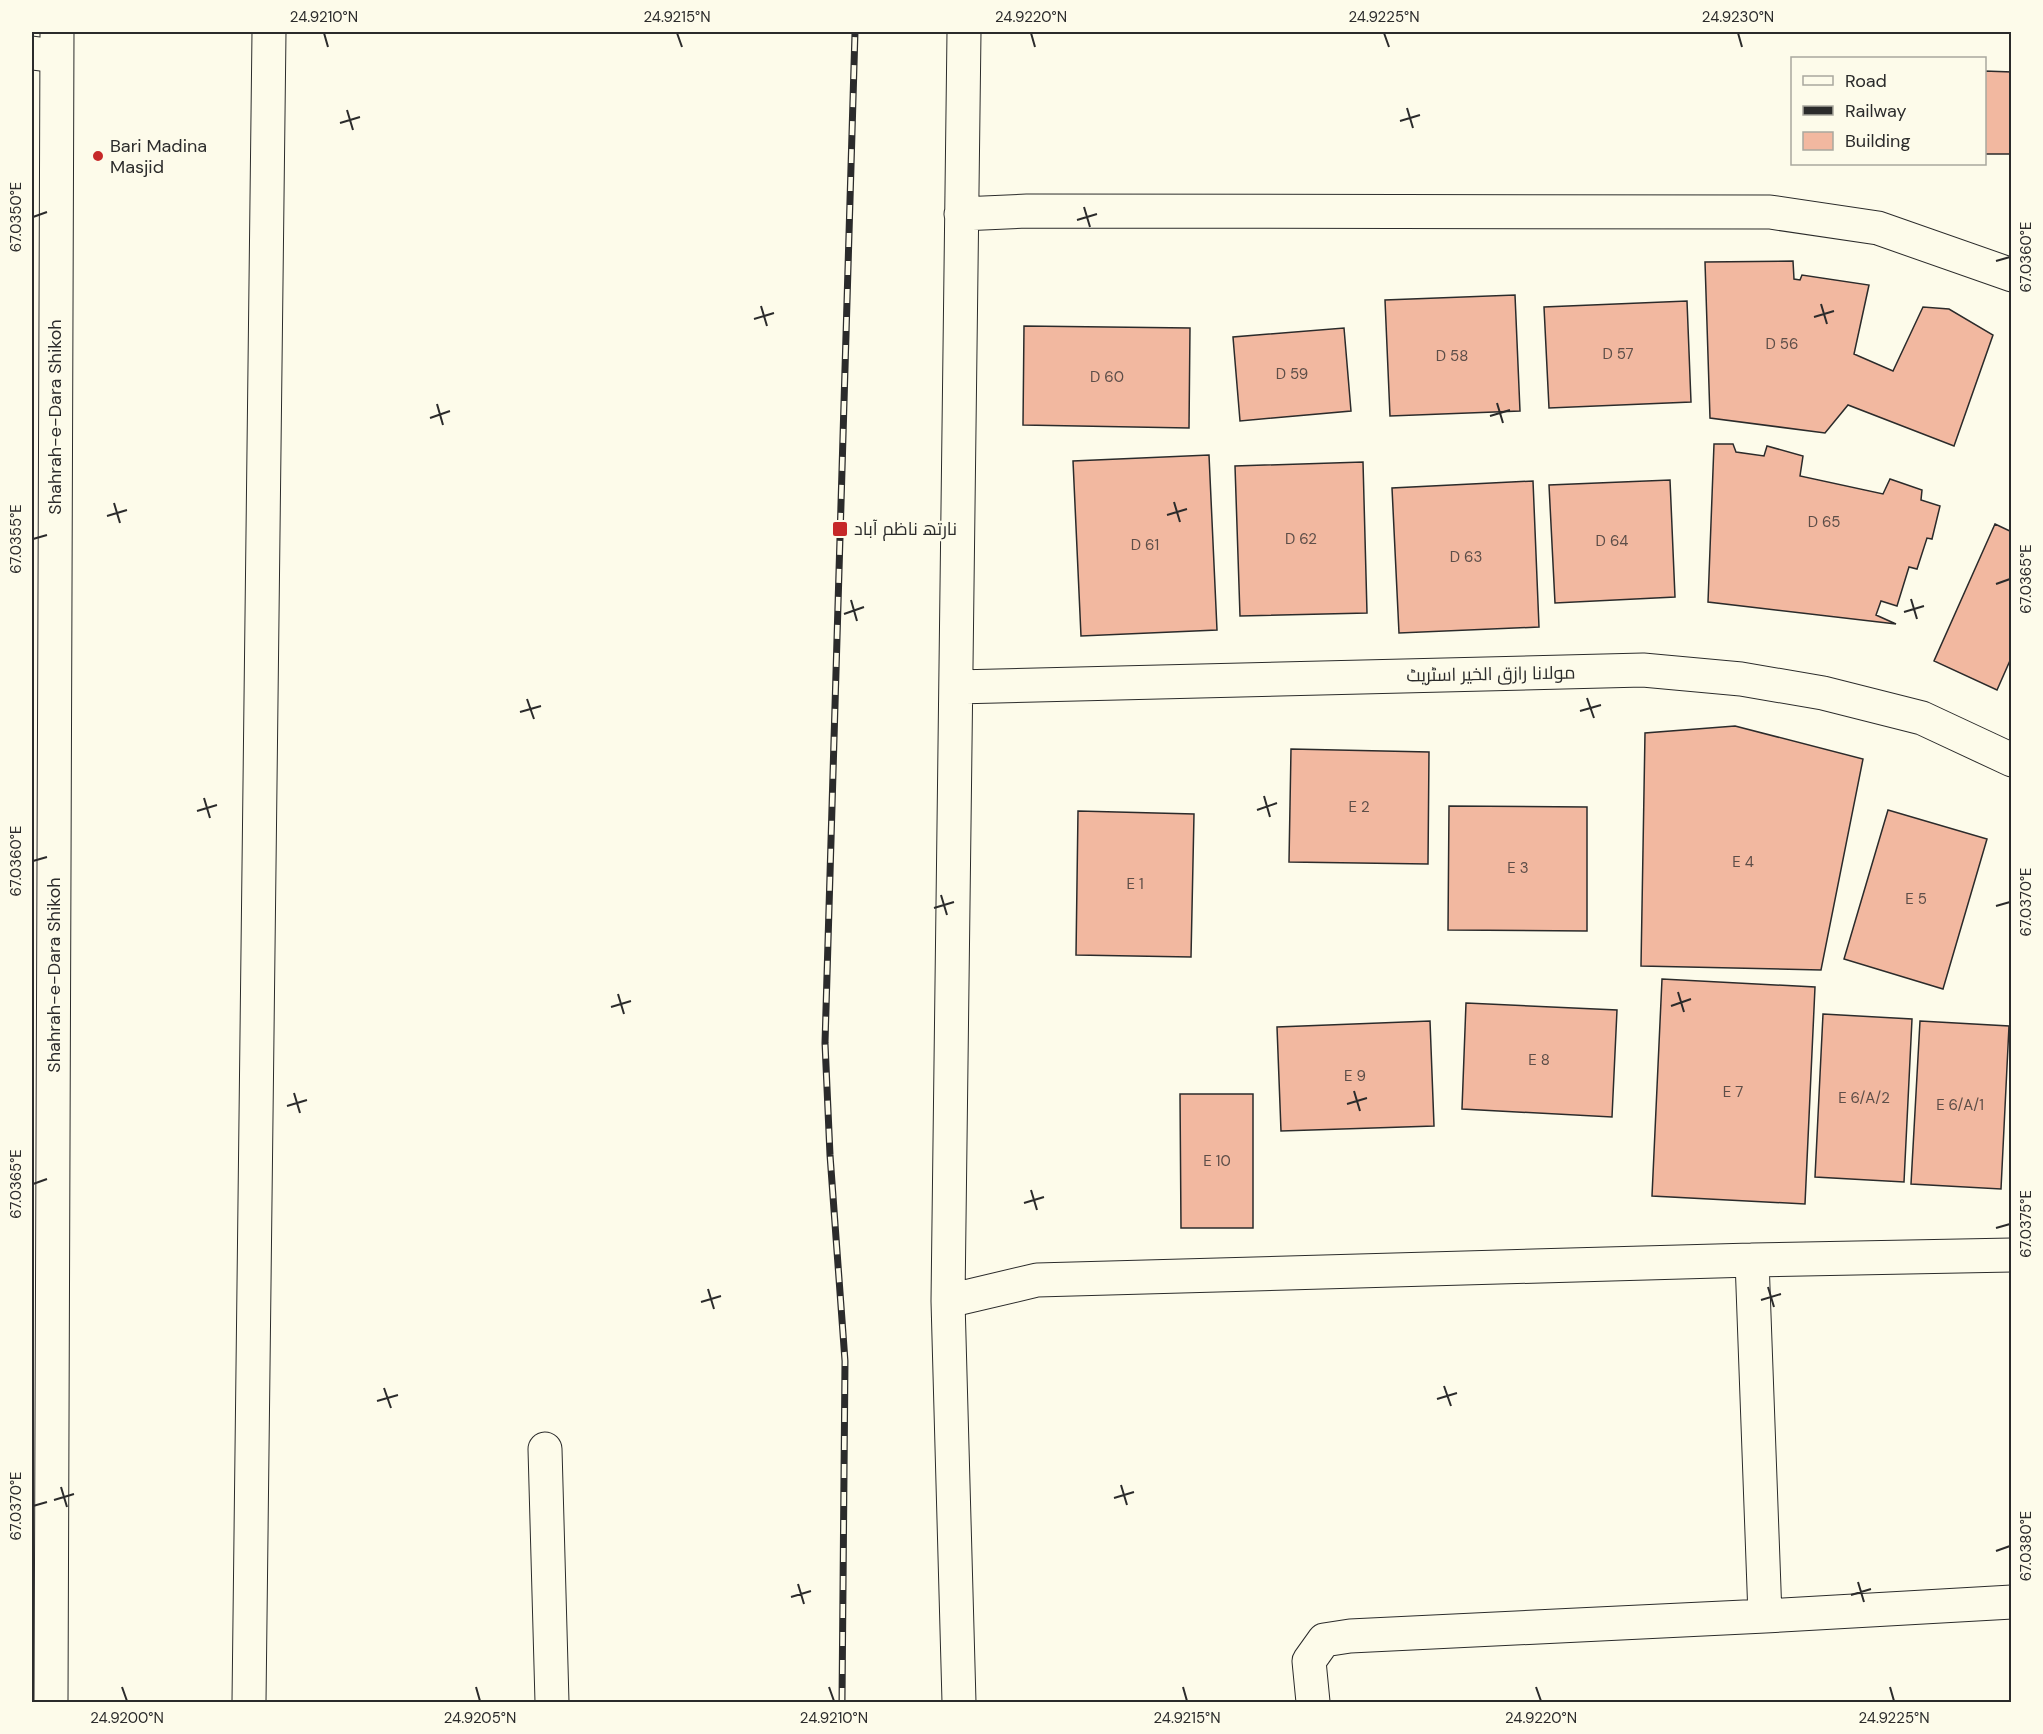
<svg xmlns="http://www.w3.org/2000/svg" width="2043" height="1734" viewBox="0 0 2043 1734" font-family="'DM Sans',Cairo,sans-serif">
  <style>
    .building { fill: #f2b8a0; stroke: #2b2b2b; stroke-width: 1.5 }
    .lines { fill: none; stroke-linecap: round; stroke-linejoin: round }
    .minor-casing { stroke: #2b2b2b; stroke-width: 35 }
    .tertiary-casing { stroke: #2b2b2b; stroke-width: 35 }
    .secondary-casing { stroke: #2b2b2b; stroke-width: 35 }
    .minor { stroke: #fdfbea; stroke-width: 33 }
    .tertiary { stroke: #fdfbea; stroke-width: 33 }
    .secondary { stroke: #fdfbea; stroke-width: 33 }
    .rail-casing { stroke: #2b2b2b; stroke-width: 7 }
    .rail { stroke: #fdfbea; stroke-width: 4.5; stroke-dasharray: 14; stroke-linecap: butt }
    .ticks { fill: none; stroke: #2b2b2b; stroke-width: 2 }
    .poi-dot { fill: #c62828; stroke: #fdfbea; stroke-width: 2 }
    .labels { text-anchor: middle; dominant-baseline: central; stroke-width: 4.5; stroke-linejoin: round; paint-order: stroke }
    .number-label { font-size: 15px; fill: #5d4e48 }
    .poi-label { font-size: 18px; fill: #2b2b2b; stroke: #fdfbea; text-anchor: start }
    .street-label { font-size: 18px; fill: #2b2b2b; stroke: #fdfbea }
    .neatline { fill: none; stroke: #2b2b2b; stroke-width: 2 }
    .ticks-label { font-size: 15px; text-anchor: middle; fill: #2b2b2b }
  </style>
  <rect width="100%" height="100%" fill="#fdfbea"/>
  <!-- building -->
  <path class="building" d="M 1984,71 L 2012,72 L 2012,154 L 1984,154 Z
    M 1793,261 L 1794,279 L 1800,280 L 1802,275 L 1869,285 L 1854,354 L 1893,371 L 1923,307 L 1949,309 L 1993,335 L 1954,446 L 1848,405 L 1825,433 L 1710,418 L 1705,262 Z
    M 1515,295 L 1520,411 L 1390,416 L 1385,300 Z
    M 1687,301 L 1691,402 L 1549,408 L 1544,307 Z
    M 1024,326 L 1190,328 L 1189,428 L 1023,425 Z
    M 1344,328 L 1351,411 L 1240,421 L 1233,337 Z
    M 1714,444 L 1733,444 L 1736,452 L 1764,456 L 1767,446 L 1803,456 L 1800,476 L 1883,494 L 1890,479 L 1922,490 L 1921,500 L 1940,506 L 1932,539 L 1927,538 L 1917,569 L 1909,567 L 1897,606 L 1881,601 L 1876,615 L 1896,624 L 1708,602 Z
    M 1209,455 L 1217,630 L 1081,636 L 1073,461 Z
    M 1363,462 L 1367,613 L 1240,616 L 1235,466 Z
    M 1670,480 L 1675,597 L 1555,603 L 1549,485 Z
    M 1533,481 L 1539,627 L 1399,633 L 1392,488 Z
    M 1995,524 L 2012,532 L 2012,656 L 1997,690 L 1934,661 Z
    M 1735,726 L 1863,759 L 1821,970 L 1641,966 L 1645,733 Z
    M 1291,749 L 1429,752 L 1428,864 L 1289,862 Z
    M 1449,806 L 1587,807 L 1587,931 L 1448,930 Z
    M 1888,810 L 1987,839 L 1943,989 L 1844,959 Z
    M 1078,811 L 1194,814 L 1191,957 L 1076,955 Z
    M 1662,979 L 1815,987 L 1805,1204 L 1652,1196 Z
    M 1466,1003 L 1617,1010 L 1612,1117 L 1462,1109 Z
    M 1823,1014 L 1912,1019 L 1904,1182 L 1815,1177 Z
    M 1430,1021 L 1434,1126 L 1281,1131 L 1277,1027 Z
    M 1920,1021 L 2009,1026 L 2001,1189 L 1911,1184 Z
    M 1180,1094 L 1253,1094 L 1253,1228 L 1181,1228 Z"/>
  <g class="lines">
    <!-- minor casing -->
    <g class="minor-casing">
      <path id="minor" d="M 32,53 L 56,56
        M 961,214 L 1027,211 L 1770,212 L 1878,228 L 2012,275
        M 956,687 L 1643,670 L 1741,679 L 1823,693 L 1922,718 L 2012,760
        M 1752,1260 L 1765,1616
        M 948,1301 L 1037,1280 L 1752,1260 L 2012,1255
        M 545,1449 L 552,1702
        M 959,1702 L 948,1301 L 964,32
        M 1313,1702 L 1309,1661 L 1324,1640 L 1350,1636 L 1765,1616 L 2012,1602"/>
    </g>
    <!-- tertiary casing -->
    <g class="tertiary-casing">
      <path id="tertiary" d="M 249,1702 L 269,32"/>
    </g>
    <!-- secondary casing -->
    <g class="secondary-casing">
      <path id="secondary" d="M 51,1702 L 57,32"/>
    </g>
    <!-- minor -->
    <use href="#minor" class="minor"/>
    <!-- tertiary -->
    <use href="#tertiary" class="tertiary"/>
    <!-- secondary -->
    <use href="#secondary" class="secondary"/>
    <!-- rail casing -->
    <g class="rail-casing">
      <path id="rail" d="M 842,1702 L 845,1361 L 830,1155 L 825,1043 L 855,32"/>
    </g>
    <!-- rail -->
    <use href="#rail" class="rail"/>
  </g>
  <!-- ticks -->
  <path class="ticks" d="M 324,33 L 328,47M 677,33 L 682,47M 1031,33 L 1035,47M 1384,33 L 1389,47M 1738,33 L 1742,47M 1407,108 L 1413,128M 347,110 L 353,130M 1400,121 L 1420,115M 340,123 L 360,117M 1084,207 L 1090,227M 33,217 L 47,212M 1077,220 L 1097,214M 1996,261 L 2010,257M 1821,304 L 1827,324M 761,306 L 767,326M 1814,317 L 1834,311M 754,319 L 774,313M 1497,403 L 1503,423M 437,404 L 443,425M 1490,416 L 1510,410M 430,418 L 450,411M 1174,502 L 1180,522M 114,503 L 120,523M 1167,515 L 1187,509M 107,516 L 127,510M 33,539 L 47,535M 1996,584 L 2010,579M 1911,599 L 1917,619M 851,600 L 857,621M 1904,612 L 1924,606M 844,614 L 864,607M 1587,698 L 1594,718M 527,699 L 534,719M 1580,711 L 1601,705M 520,712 L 541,706M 1264,796 L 1270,817M 204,798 L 210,818M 1257,810 L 1277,803M 197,811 L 217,805M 33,861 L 47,857M 941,895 L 947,915M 1996,906 L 2010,902M 934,908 L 954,902M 1678,992 L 1684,1012M 618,994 L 624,1014M 1671,1006 L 1691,999M 611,1007 L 631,1001M 1354,1091 L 1360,1111M 294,1093 L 300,1113M 1347,1104 L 1367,1098M 287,1106 L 307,1100M 33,1184 L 47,1179M 1031,1190 L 1037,1210M 1024,1203 L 1044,1197M 1996,1228 L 2010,1224M 1768,1287 L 1774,1307M 708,1289 L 714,1309M 1761,1300 L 1781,1294M 701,1302 L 721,1296M 1444,1386 L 1451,1406M 384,1388 L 391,1408M 1437,1399 L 1457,1393M 377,1401 L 398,1395M 1121,1485 L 1127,1505M 61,1487 L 67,1507M 1114,1498 L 1134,1492M 54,1500 L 74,1494M 33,1506 L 47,1502M 1996,1551 L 2010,1546M 1858,1582 L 1864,1602M 798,1584 L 804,1604M 1851,1595 L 1871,1589M 791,1597 L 811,1591M 122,1687 L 127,1701M 476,1687 L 480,1701M 829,1687 L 834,1701M 1183,1687 L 1187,1701M 1536,1687 L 1541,1701M 1890,1687 L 1894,1701"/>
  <!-- markers -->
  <g class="poi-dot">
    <circle cx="98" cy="156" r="6"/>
    <rect x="832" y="521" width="16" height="16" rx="3"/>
  </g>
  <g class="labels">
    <!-- number labels -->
    <g class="number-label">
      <text x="1782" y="344">D 56</text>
      <text x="1618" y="354">D 57</text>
      <text x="1452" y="356">D 58</text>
      <text x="1292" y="374">D 59</text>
      <text x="1107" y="377">D 60</text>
      <text x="1824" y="522">D 65</text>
      <text x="1301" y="539">D 62</text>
      <text x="1612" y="541">D 64</text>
      <text x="1145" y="545">D 61</text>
      <text x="1466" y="557">D 63</text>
      <text x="1359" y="807">E 2</text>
      <text x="1743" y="862">E 4</text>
      <text x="1518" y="868">E 3</text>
      <text x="1135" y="884">E 1</text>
      <text x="1916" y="899">E 5</text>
      <text x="1539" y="1060">E 8</text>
      <text x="1355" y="1076">E 9</text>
      <text x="1733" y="1092">E 7</text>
      <text x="1864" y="1098">E 6/A/2</text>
      <text x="1960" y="1105">E 6/A/1</text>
      <text x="1217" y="1161">E 10</text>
    </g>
    <!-- poi labels -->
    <g class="poi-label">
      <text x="110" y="146">Bari Madina<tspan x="110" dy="21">Masjid</tspan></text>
      <text x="854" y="529">نارتھ ناظم آباد</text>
    </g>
    <!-- street labels -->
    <g class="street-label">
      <text transform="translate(55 417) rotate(-90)">Shahrah-e-Dara Shikoh</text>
      <text transform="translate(1491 674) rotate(-1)">مولانا رازق الخیر اسٹریٹ</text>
      <text transform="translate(54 975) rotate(-90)">Shahrah-e-Dara Shikoh</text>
    </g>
  </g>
  <!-- border -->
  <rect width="2043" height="1734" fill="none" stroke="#fdfbea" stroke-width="66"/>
  <!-- legend -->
  <rect x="1791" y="57" width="195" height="108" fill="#fdfbea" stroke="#a9a89e" stroke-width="1.5"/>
  <rect x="1803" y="76" width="30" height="9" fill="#fdfbea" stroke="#a9a89e" stroke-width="1.5"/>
  <text x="1845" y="87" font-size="18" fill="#2b2b2b">Road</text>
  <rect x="1803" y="106" width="30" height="9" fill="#2b2b2b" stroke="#a9a89e" stroke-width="1.5"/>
  <text x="1845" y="117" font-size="18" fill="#2b2b2b">Railway</text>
  <rect x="1803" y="132" width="30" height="18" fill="#f2b8a0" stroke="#a9a89e" stroke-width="1.5"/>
  <text x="1845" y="147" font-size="18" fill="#2b2b2b">Building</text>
  <rect x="33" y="33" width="1977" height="1668" class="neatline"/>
  <g class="ticks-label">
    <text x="324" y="22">24.9210°N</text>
    <text x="677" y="22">24.9215°N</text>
    <text x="1031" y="22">24.9220°N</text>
    <text x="1384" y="22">24.9225°N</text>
    <text x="1738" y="22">24.9230°N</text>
    <text transform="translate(16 217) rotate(-90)" y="5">67.0350°E</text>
    <text transform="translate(2026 257) rotate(-90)" y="5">67.0360°E</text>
    <text transform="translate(16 539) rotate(-90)" y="5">67.0355°E</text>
    <text transform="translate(2026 579) rotate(-90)" y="5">67.0365°E</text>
    <text transform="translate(16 861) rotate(-90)" y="5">67.0360°E</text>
    <text transform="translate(2026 902) rotate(-90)" y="5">67.0370°E</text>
    <text transform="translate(16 1184) rotate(-90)" y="5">67.0365°E</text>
    <text transform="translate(2026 1224) rotate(-90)" y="5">67.0375°E</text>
    <text transform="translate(16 1506) rotate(-90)" y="5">67.0370°E</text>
    <text transform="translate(2026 1546) rotate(-90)" y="5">67.0380°E</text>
    <text x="127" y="1723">24.9200°N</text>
    <text x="480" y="1723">24.9205°N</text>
    <text x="834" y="1723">24.9210°N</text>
    <text x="1187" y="1723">24.9215°N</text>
    <text x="1541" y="1723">24.9220°N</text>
    <text x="1894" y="1723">24.9225°N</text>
  </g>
</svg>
